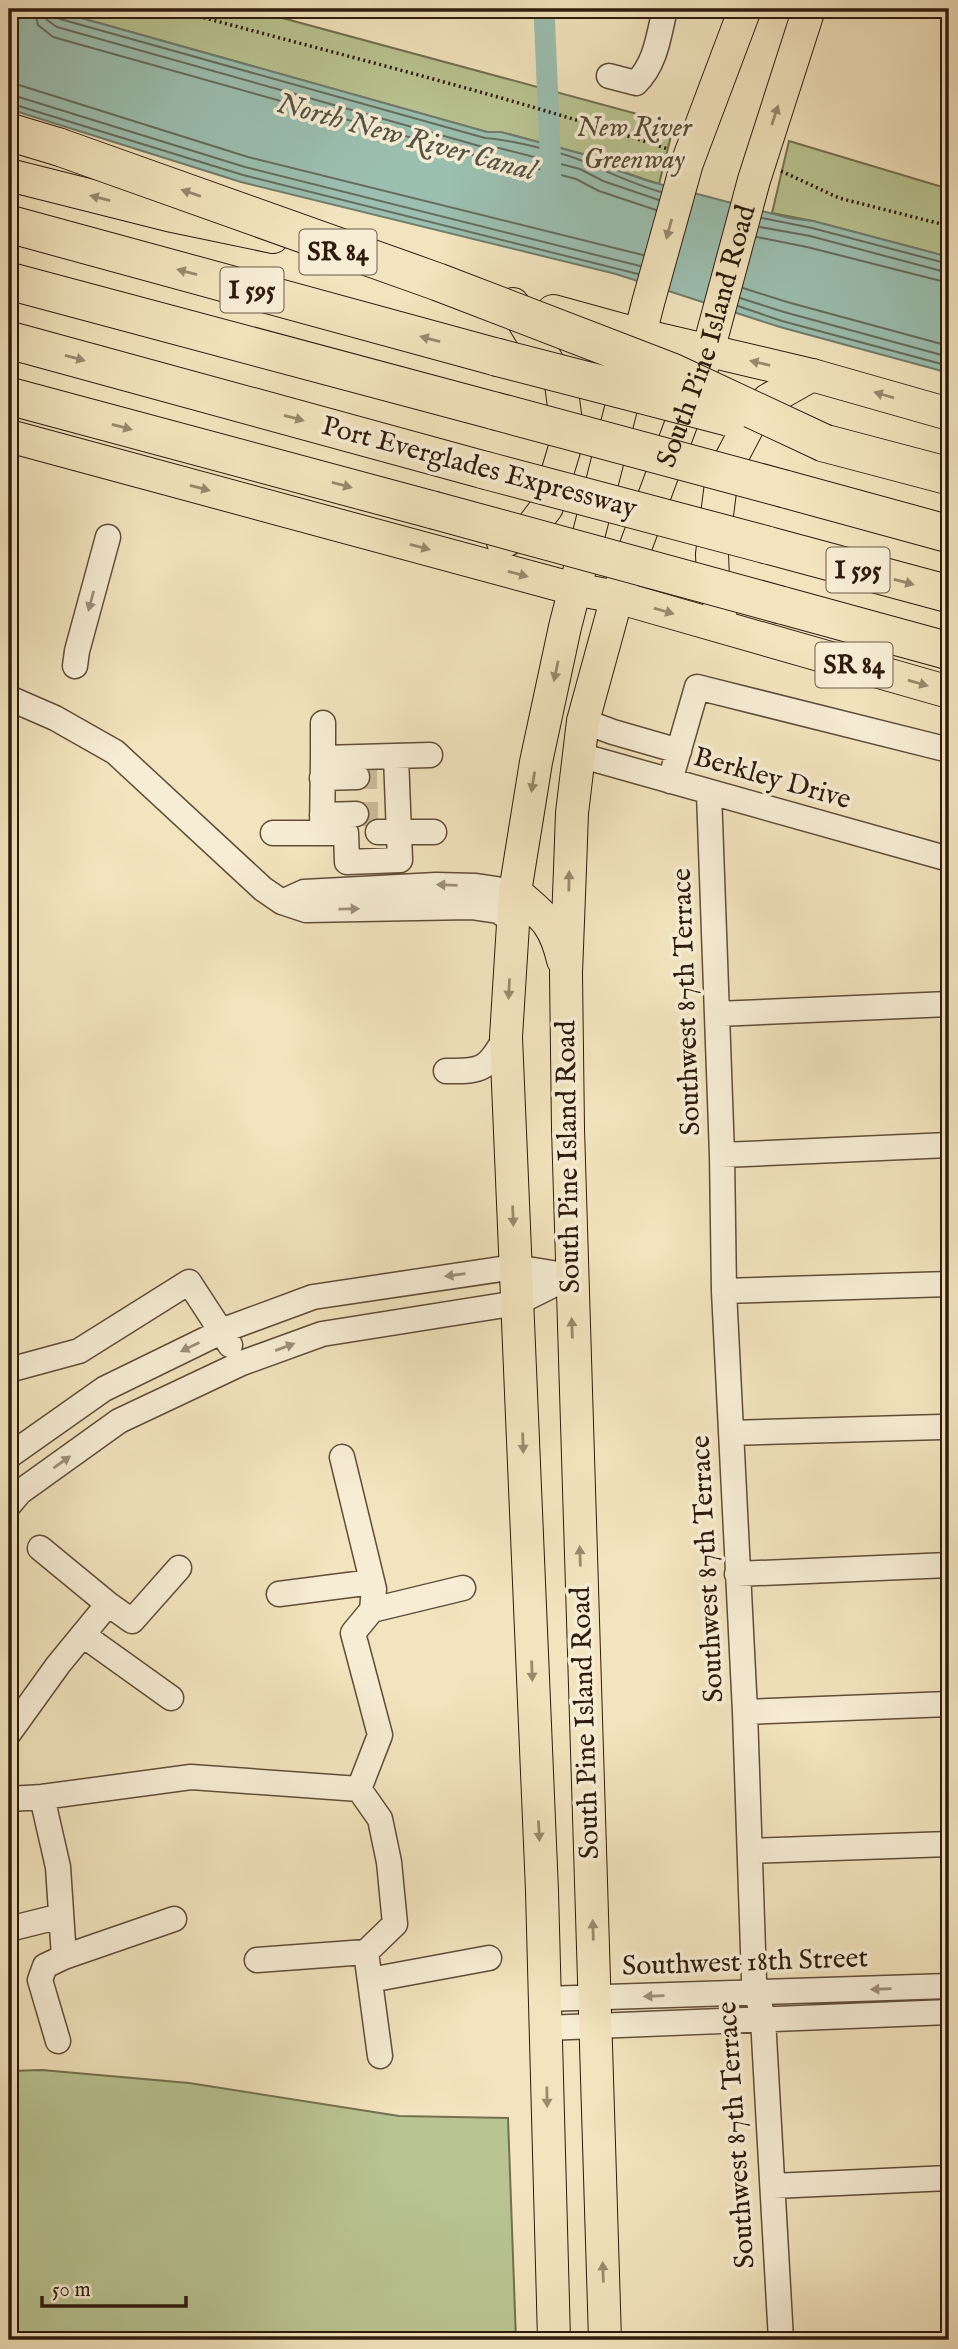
<svg xmlns="http://www.w3.org/2000/svg" width="958" height="2349" viewBox="0 0 958 2349" font-family="'IM FELL English',serif">
  <style>
    .green { fill: #b9c492; stroke: #747050; stroke-width: 2 }
    .water { fill: #9bbfb0; stroke: #707d6f; stroke-width: 2 }
    .lines { fill: none; stroke-linecap: round; stroke-linejoin: round }
    .shore { stroke: #656d5e; stroke-width: 2 }
    .canal { stroke: #9bbfb0; stroke-width: 21 }
    .minor-tunnel { stroke: #cbbc9b; stroke-width: 24; stroke-dasharray: 24 12; stroke-linecap: butt }
    .minor-casing { stroke: #604d39; stroke-width: 27 }
    .major-casing { stroke: #2f1b0d; stroke-width: 34 }
    .highway-casing { stroke: #2f1b0d; stroke-width: 39 }
    .path { stroke: #2f1b0d; stroke-width: 3.5; stroke-dasharray: 2 3.5; stroke-linecap: butt }
    .minor { stroke: #f7edd5; stroke-width: 24 }
    .major { stroke: #f2e4be; stroke-width: 32 }
    .highway { stroke: #f2e4be; stroke-width: 37 }
    .highway-bridge-casing { stroke: #2f1b0d; stroke-width: 39; stroke-linecap: butt }
    .highway-bridge { stroke: #f2e4be; stroke-width: 37 }
    .oneway { fill: #9a8a6e }
    .oneway2 { fill: #9d8e7b }
    .labels { text-anchor: middle; dominant-baseline: central; stroke-width: 7; stroke-linejoin: round; paint-order: stroke }
    .shield { fill: #f7edd5; stroke: #6b5a49; stroke-width: 2 }
    .shield-label { font-size: 26px; font-weight: bold; fill: #2f1b0d }
    .park-label { font-size: 28px; font-style: italic; fill: #584e35; stroke: #f7edd5 }
    .street-label { font-size: 28px; fill: #2f1b0d; stroke: #f7edd5 }
    .water-label { font-size: 30px; font-style: italic; fill: #555446; stroke: #f7edd5 }
  </style>
  <rect width="100%" height="100%" fill="#f2e4be"/>
  <filter id="stains"><feTurbulence type="fractalNoise" baseFrequency=".00286" numOctaves="4"/><feColorMatrix values="0 0 0 0 .2 0 0 0 0 .09 0 0 0 0 .02 0 0 0 .5 -.17"/></filter>
  <radialGradient id="worn" r=".72"><stop offset=".6" stop-color="#630" stop-opacity="0"/><stop offset="1" stop-color="#630" stop-opacity=".3"/></radialGradient>
  <!-- green -->
  <path class="green" d="M 49,9 L 249,9 L 674,124 L 659,184 L 608,167 L 586,155 L 501,132 L 487,132 Z
    M 789,141 L 949,189 L 949,257 L 813,221 L 772,213 Z
    M 42,2070 L 189,2083 L 399,2116 L 508,2118 L 516,2340 L 9,2340 L 9,2071 Z"/>
  <!-- water -->
  <path class="water" d="M 9,9 L 49,9 L 487,132 L 501,132 L 586,155 L 608,167 L 648,181 L 789,218 L 813,221 L 949,257 L 949,373 L 780,327 L 616,274 L 241,182 L 9,109 Z"/>
  <g class="lines">
    <!-- shore -->
    <path class="shore" d="M 34,9 L 38,25 L 53,37 L 480,157 L 498,158 L 576,179 L 599,191 L 656,210
      M 45,9 L 47,20 L 57,27 L 483,147 L 499,148 L 580,169 L 603,181 L 659,200
      M 53,9 L 55,15 L 60,19 L 485,138 C 511,140 562,152 585,162 C 611,173 633,184 661,192
      M 9,83 L 19,85 L 248,157 L 643,255
      M 9,94 L 245,167 L 640,266
      M 9,103 L 243,175 L 638,274
      M 762,218 L 812,228 L 949,264
      M 760,227 L 810,236 L 949,273
      M 757,237 L 807,247 L 949,283
      M 743,288 L 787,302 L 949,346
      M 740,298 L 784,312 L 949,357
      M 738,306 L 782,321 L 949,366"/>
    <!-- canal -->
    <path class="canal" d="M 544,9 L 551,173"/>
    <!-- minor-tunnel -->
    <path class="minor-tunnel" d="M 357,777 L 377,777
      M 356,814 L 378,814"/>
    <!-- minor casing -->
    <g class="minor-casing">
      <path id="minor" d="M 609,76 L 636,83 C 656,64 659,34 665,9
        M 75,666 L 77,651 L 108,537
        M 9,698 L 55,718 L 115,752 L 263,889 L 282,902 L 306,910 L 471,907 L 498,911 L 513,921
        M 583,721 L 613,732 L 679,751
        M 579,755 L 949,859
        M 323,758 L 323,723
        M 322,778 L 357,777
        M 670,781 L 697,687 L 949,750
        M 709,793 L 722,1155 L 724,1291 L 745,1712 L 754,1980 L 763,2019 L 781,2340
        M 322,815 L 356,814
        M 378,832 L 434,832
        M 273,833 L 339,833
        M 322,833 L 323,758 L 430,755
        M 346,833 L 347,862 L 400,860 L 396,757
        M 282,902 L 304,892 L 436,885 L 476,886 L 515,892
        M 717,1014 L 949,1004
        M 446,1071 C 485,1072 487,1068 506,1037
        M 722,1155 L 949,1145
        M 724,1291 L 949,1284
        M 9,1370 L 79,1351 L 189,1282 L 230,1345
        M 731,1433 L 941,1427
        M 9,1456 L 104,1389 L 229,1328 L 313,1297 L 515,1267 L 571,1276
        M 342,1457 L 374,1589 L 372,1610 L 353,1633 L 380,1735 L 359,1789
        M 9,1505 L 20,1492 L 119,1421 L 242,1363 L 322,1334 L 517,1303 L 571,1276
        M 737,1574 L 949,1565
        M 279,1594 L 372,1582
        M 108,1604 L 132,1621 L 179,1568
        M 372,1610 L 463,1588
        M 83,1635 L 171,1698
        M 745,1712 L 949,1704
        M 9,1733 L 58,1665 L 108,1604 L 40,1548
        M 359,1789 L 380,1819 L 389,1862 L 395,1924 L 366,1952 L 380,2056
        M 42,1797 L 58,1867 L 64,1957 L 174,1919
        M 9,1799 L 42,1797 L 191,1777 L 359,1789
        M 750,1851 L 949,1844
        M 9,1929 L 61,1916
        M 257,1960 L 366,1952
        M 370,1980 L 489,1958
        M 544,1999 L 949,1986
        M 545,2028 L 949,2012
        M 58,2041 L 40,1980 L 45,1966 L 64,1957
        M 773,2186 L 949,2178"/>
    </g>
    <!-- major casing -->
    <g class="major-casing">
      <g id="major">
        <path d="M 9,175 L 168,215 L 273,237"/>
        <path d="M 553,311 L 633,333 L 812,375 L 949,414"/>
        <path d="M 9,436 L 574,589 L 617,597 L 949,692"/>
        <path d="M 503,542 L 531,528 L 547,507 L 568,437 L 561,384 L 513,304"/>
        <path d="M 721,609 L 713,579 L 712,554 L 722,476 L 753,417 L 768,400 L 812,375"/>
        <path d="M 515,892 C 543,916 554,922 563,960"/>
        <path d="M 554,2340 L 542,1891 L 506,1037 L 515,892 L 536,762 L 565,627 L 648,303 L 687,163 L 745,9"/>
        <path id="s1" d="M 605,2340 L 568,1129 L 566,973 L 570,869 L 572,813 L 583,721 L 617,597 L 708,351 L 754,180 L 809,9"/>
      </g>
    </g>
    <!-- highway casing -->
    <g class="highway-casing">
      <path id="highway" d="M 9,132 L 59,147
        M 9,224 L 496,357
        M 9,281 L 495,411
        M 9,340 L 484,470
        M 9,396 L 433,510
        M 824,443 L 949,476
        M 785,489 L 949,534
        M 767,545 L 949,594
        M 781,605 L 949,651"/>
    </g>
    <!-- path -->
    <path class="path" d="M 172,9 C 337,54 505,95 668,149
      M 781,171 L 839,198 L 949,226"/>
    <!-- minor -->
    <use href="#minor" class="minor"/>
    <!-- major -->
    <use href="#major" class="major"/>
    <!-- highway -->
    <use href="#highway" class="highway"/>
    <!-- highway-bridge casing -->
    <g class="highway-bridge-casing">
      <path id="highway-bridge" d="M 59,147 L 438,282 L 672,372 L 824,443
        M 496,357 L 728,417
        M 495,411 L 785,489
        M 484,470 L 767,545
        M 433,510 L 781,605"/>
    </g>
    <!-- highway-bridge -->
    <use href="#highway-bridge" class="highway-bridge"/>
  </g>
  <!-- one-way arrows -->
  <defs><path id="oneway-solid" d="M-6-.8H1V-3.2L6.5 0L1 3.2V.8H-6Z" transform="scale(1.75)"/></defs>
  <g class="oneway">
    <use href="#oneway-solid" transform="translate(775 115) rotate(-72)"/>
    <use href="#oneway-solid" transform="translate(191 193) rotate(-161)"/>
    <use href="#oneway-solid" transform="translate(100 198) rotate(-166)"/>
    <use href="#oneway-solid" transform="translate(669 229) rotate(105)"/>
    <use href="#oneway-solid" transform="translate(187 272) rotate(-165)"/>
    <use href="#oneway-solid" transform="translate(430 339) rotate(-165)"/>
    <use href="#oneway-solid" transform="translate(75 358) rotate(15)"/>
    <use href="#oneway-solid" transform="translate(760 363) rotate(-167)"/>
    <use href="#oneway-solid" transform="translate(884 395) rotate(-164)"/>
    <use href="#oneway-solid" transform="translate(294 418) rotate(15)"/>
    <use href="#oneway-solid" transform="translate(122 427) rotate(15)"/>
    <use href="#oneway-solid" transform="translate(342 485) rotate(15)"/>
    <use href="#oneway-solid" transform="translate(200 488) rotate(15)"/>
    <use href="#oneway-solid" transform="translate(420 547) rotate(15)"/>
    <use href="#oneway-solid" transform="translate(518 574) rotate(15)"/>
    <use href="#oneway-solid" transform="translate(904 582) rotate(15)"/>
    <use href="#oneway-solid" transform="translate(664 611) rotate(16)"/>
    <use href="#oneway-solid" transform="translate(556 671) rotate(102)"/>
    <use href="#oneway-solid" transform="translate(918 683) rotate(16)"/>
    <use href="#oneway-solid" transform="translate(533 782) rotate(99)"/>
    <use href="#oneway-solid" transform="translate(569 881) rotate(-89)"/>
    <use href="#oneway-solid" transform="translate(509 989) rotate(93)"/>
    <use href="#oneway-solid" transform="translate(513 1216) rotate(88)"/>
    <use href="#oneway-solid" transform="translate(572 1328) rotate(-92)"/>
    <use href="#oneway-solid" transform="translate(523 1443) rotate(88)"/>
    <use href="#oneway-solid" transform="translate(580 1556) rotate(-92)"/>
    <use href="#oneway-solid" transform="translate(532 1671) rotate(88)"/>
    <use href="#oneway-solid" transform="translate(539 1831) rotate(87)"/>
    <use href="#oneway-solid" transform="translate(593 1930) rotate(-92)"/>
    <use href="#oneway-solid" transform="translate(547 2097) rotate(89)"/>
    <use href="#oneway-solid" transform="translate(603 2272) rotate(-92)"/>
  </g>
  <g class="oneway2">
    <use href="#oneway-solid" transform="translate(91 601) rotate(105)"/>
    <use href="#oneway-solid" transform="translate(447 885) rotate(-178)"/>
    <use href="#oneway-solid" transform="translate(349 909) rotate(-1)"/>
    <use href="#oneway-solid" transform="translate(455 1275) rotate(172)"/>
    <use href="#oneway-solid" transform="translate(190 1347) rotate(154)"/>
    <use href="#oneway-solid" transform="translate(285 1347) rotate(-20)"/>
    <use href="#oneway-solid" transform="translate(62 1462) rotate(-35)"/>
    <use href="#oneway-solid" transform="translate(881 1989) rotate(178)"/>
    <use href="#oneway-solid" transform="translate(654 1996) rotate(178)"/>
  </g>
  <g class="labels">
    <!-- shield labels -->
    <g class="shield">
      <rect x="299.5" y="229.5" width="77" height="45" rx="5"/>
      <rect x="220.5" y="267.5" width="63" height="45" rx="5"/>
      <rect x="826.5" y="547.5" width="63" height="45" rx="5"/>
      <rect x="815.5" y="642.5" width="77" height="45" rx="5"/>
    </g>
    <g class="shield-label">
      <text x="338" y="252">SR 84</text>
      <text x="252" y="290">I 595</text>
      <text x="858" y="570">I 595</text>
      <text x="854" y="665">SR 84</text>
    </g>
    <!-- park labels -->
    <g class="park-label">
      <text x="634" y="128">New River<tspan x="634" dy="32">Greenway</tspan></text>
    </g>
    <!-- street labels -->
    <g class="street-label">
      <text stroke="none"><textPath href="#s1" startOffset="2025">South Pine Island Road</textPath></text>
      <text transform="translate(479 468) rotate(15)">Port Everglades Expressway</text>
      <text transform="translate(772 779) rotate(16)">Berkley Drive</text>
      <text transform="translate(687 1002) rotate(-92)">Southwest 87th Terrace</text>
      <text transform="translate(569 1157) rotate(-91)">South Pine Island Road</text>
      <text transform="translate(708 1569) rotate(-93)">Southwest 87th Terrace</text>
      <text transform="translate(586 1723) rotate(-92)">South Pine Island Road</text>
      <text transform="translate(745 1963) rotate(-2)">Southwest 18th Street</text>
      <text transform="translate(737 2135) rotate(-94)">Southwest 87th Terrace</text>
    </g>
    <!-- water labels -->
    <g class="water-label">
      <text transform="translate(406 138) rotate(15)">North New River Canal</text>
    </g>
  </g>
  <!-- margin -->
  <rect width="958" height="2349" fill="none" stroke="#f2e4be" stroke-width="35"/>
  <rect x="10" y="10" width="937" height="2328" fill="none" stroke="#2f1b0d" stroke-width="3.5"/>
  <rect x="18" y="18" width="923" height="2314" fill="none" stroke="#2f1b0d" stroke-width="2"/>
  <!-- scale -->
  <path d="M42 2296v10h144v-10" fill="none" stroke="#2f1b0d" stroke-width="3.5"/>
  <text x="52" y="2296" font-size="21" fill="#2f1b0d" stroke="#f7edd5" stroke-width="5" paint-order="stroke">50 m</text>
  <rect width="100%" height="100%" filter="url(#stains)"/>
  <rect width="100%" height="100%" fill="url(#worn)"/>
</svg>
